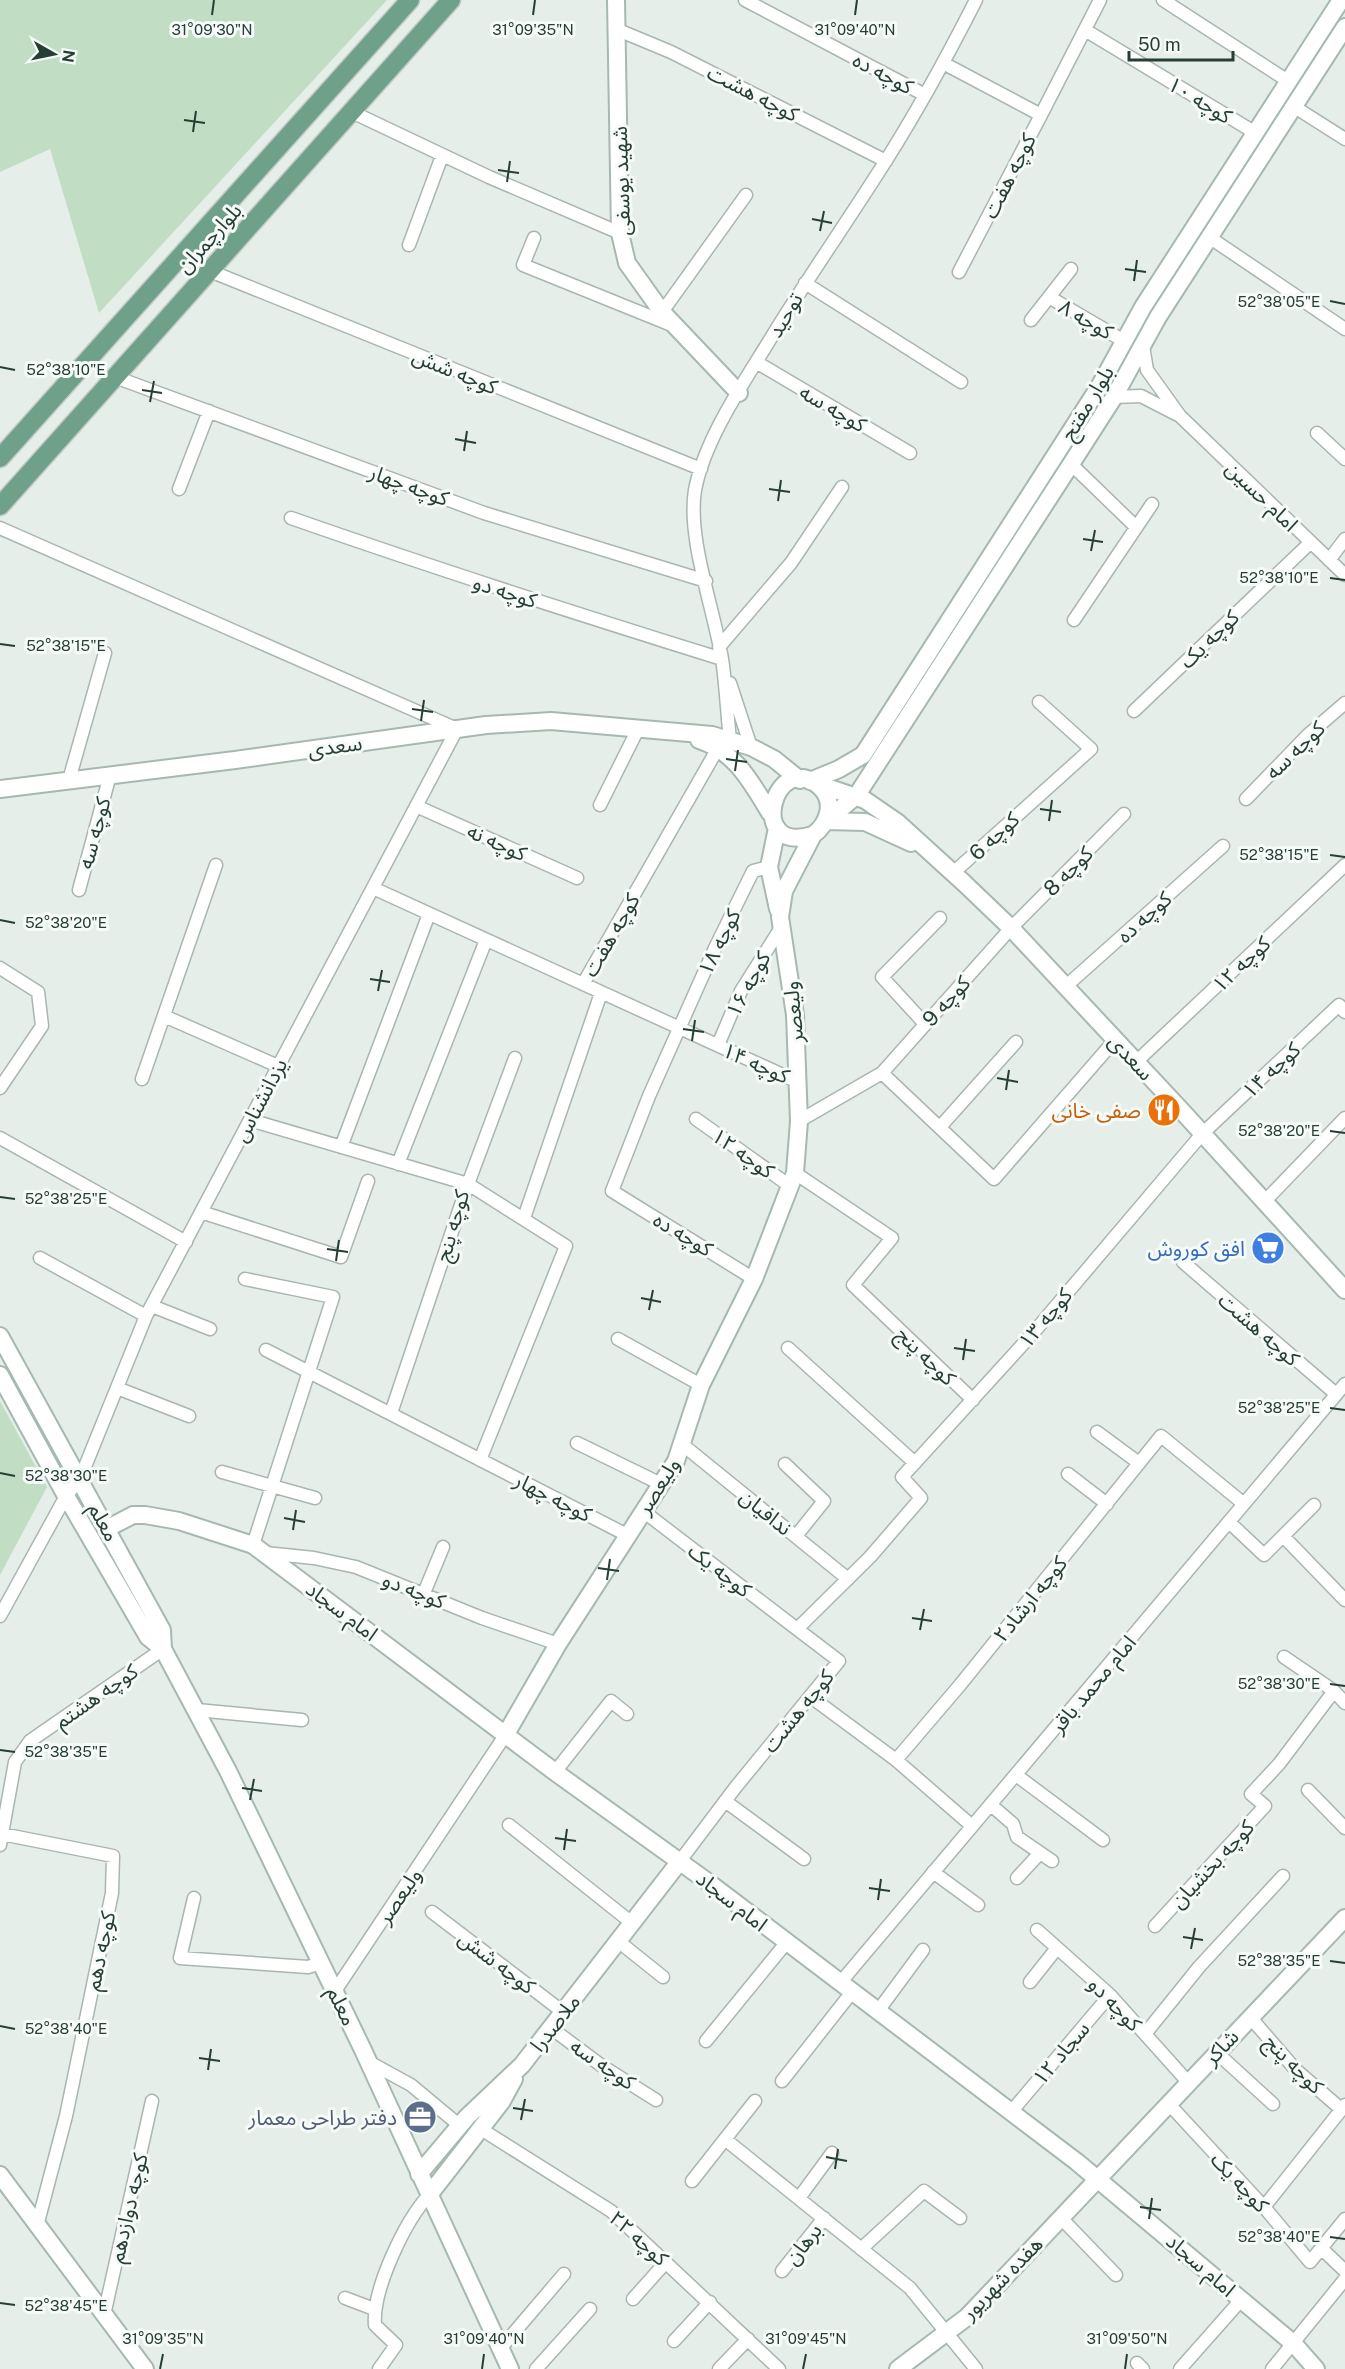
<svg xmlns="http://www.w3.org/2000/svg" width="1345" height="2369" viewBox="0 0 1345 2369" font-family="'Public Sans','Noto Sans Arabic',sans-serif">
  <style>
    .green { fill: #c1ddc3 }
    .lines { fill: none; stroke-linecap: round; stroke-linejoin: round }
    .street-casing { stroke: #a9b6af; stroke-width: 15 }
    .secondary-casing { stroke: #a5b9af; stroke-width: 20 }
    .primary-casing { stroke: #c2c9c6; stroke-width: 21 }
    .street { stroke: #fff; stroke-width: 12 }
    .secondary { stroke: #fff; stroke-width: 16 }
    .primary { stroke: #6ea08a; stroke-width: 18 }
    .ticks { fill: none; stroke: #263f34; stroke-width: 2 }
    .labels { text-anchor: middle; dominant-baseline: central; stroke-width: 6; stroke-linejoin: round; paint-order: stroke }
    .street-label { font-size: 21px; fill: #263f34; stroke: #f6faf8 }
    .food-label { font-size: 21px; fill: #c56008; stroke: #f6faf8; text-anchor: end }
    .shop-label { font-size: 21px; fill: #366cbe; stroke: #f6faf8; text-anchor: end }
    .service-label { font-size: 21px; fill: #4e5e75; stroke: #f6faf8; text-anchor: end }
    .ticks-label { font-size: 15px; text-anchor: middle; fill: #263f34; stroke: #f6faf8; stroke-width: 6; stroke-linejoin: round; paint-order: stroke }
  </style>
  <rect width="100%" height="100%" fill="#e6eee9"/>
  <!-- green -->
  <path class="green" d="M 0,0 L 387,0 L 99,313 L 50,149 L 0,172 Z
    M 0,1401 L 47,1487 L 0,1575 Z"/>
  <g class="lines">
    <!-- street casing -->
    <g class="street-casing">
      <path id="street" d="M 745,0 L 925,95
        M 1163,0 L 1288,81
        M 618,30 L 671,52 L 886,161
        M 1085,30 L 1254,132
        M 943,63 L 1041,115 L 959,272
        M 1293,106 L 1345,139
        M 352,112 L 489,177 L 620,233
        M 1041,115 L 1100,0
        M 1209,237 L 1345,329
        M 534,238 L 523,265 L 674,326
        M 409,245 L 442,156
        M 210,271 L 701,469
        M 805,283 L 961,382
        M 1049,297 L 1124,341
        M 662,312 L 746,195
        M 1031,320 L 1071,269
        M 1143,346 L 1147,370 L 1180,416 L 1345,575
        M 756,362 L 910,453
        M 115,377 L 484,513 L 706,581
        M 1114,397 L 1141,396 L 1176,414
        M 1317,433 L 1345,459
        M 1071,464 L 1136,527
        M 179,489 L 209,411
        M 291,518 C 434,568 577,614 722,659
        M 0,528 L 457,729 L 146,1316 L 80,1479 L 66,1496 L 0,1616
        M 1329,560 L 1345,539
        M 1074,620 L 1152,504
        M 719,647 L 791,563 L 842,487
        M 730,683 L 751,747
        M 1134,711 L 1311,542
        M 730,740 C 727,713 726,685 722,659 C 714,609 687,538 695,490 C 705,437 747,378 774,333 C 810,275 849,219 885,162 C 918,110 948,55 976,0
        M 69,780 L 105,653
        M 1246,799 L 1308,735 L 1345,703
        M 600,805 L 639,727
        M 416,806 L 577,878
        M 953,873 L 1091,749 L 1039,702
        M 373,888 L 798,1082
        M 79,890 L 110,775
        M 0,968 L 38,992 L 42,1026 L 0,1088
        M 583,984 L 718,748
        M 1065,987 L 1223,846
        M 164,1016 L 278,1066
        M 925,1024 L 882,977 L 940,918
        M 718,1045 L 741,991 L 782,926
        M 1136,1062 L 1345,865
        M 882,1073 L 1011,928 L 1124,814
        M 142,1079 L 216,865
        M 696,1119 L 790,1186
        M 250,1120 L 468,1184 L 391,1413
        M 799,1121 L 882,1073 L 994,1179 L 1115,1040
        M 940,1127 L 1016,1042
        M 0,1138 L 186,1242
        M 341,1147 L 429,914
        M 398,1164 L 486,940
        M 795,1173 L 892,1238 L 853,1285 L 973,1400
        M 1264,1202 L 1345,1118
        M 201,1212 L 341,1257 L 368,1181
        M 524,1218 L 601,993
        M 40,1258 L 146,1316
        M 1183,1262 L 1336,1394
        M 245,1279 L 333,1297 L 253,1545
        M 754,1279 L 612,1191 L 649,1096 L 715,948 L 753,871 L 769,867
        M 152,1306 L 210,1329
        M 618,1339 L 701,1385
        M 788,1348 L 915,1463
        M 266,1350 L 627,1535
        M 117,1388 L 189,1416
        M 1097,1432 L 1139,1463
        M 577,1443 L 661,1484
        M 683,1445 L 848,1579
        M 480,1460 L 566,1246 L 468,1184 L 515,1058
        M 785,1464 L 824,1501 L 796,1536
        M 222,1472 L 315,1498
        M 1068,1474 L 1107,1504
        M 643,1511 L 797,1629
        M 1229,1522 L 1264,1555 L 1314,1505
        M 1283,1536 L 1345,1600
        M 265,1553 L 314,1558 L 356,1567 L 482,1618 L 558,1644
        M 424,1593 L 443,1547
        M 1284,1657 L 1334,1691 L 1345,1703
        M 811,1697 L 896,1760 L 972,1826
        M 197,1710 L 302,1720
        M 896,1760 L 960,1685 L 1161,1436 L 1244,1504
        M 555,1772 L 611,1701 L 627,1714
        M 1016,1775 L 1103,1840
        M 1308,1790 L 1345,1828
        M 725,1801 L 804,1859
        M 991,1805 L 1013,1824 L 1017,1837 L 1052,1861
        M 509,1825 L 632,1923
        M 2,1834 L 113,1856 L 112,1893 L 66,2116 L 37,2226
        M 0,1845 L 15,1762 L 30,1741 L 163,1649
        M 680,1861 L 735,1788 L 839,1661 L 797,1629 L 870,1557 L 921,1498 L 902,1477 L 1034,1332 L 1202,1134 L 1339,1005 L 1345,1012
        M 933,1872 L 978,1905
        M 1017,1878 L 1040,1853
        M 194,1898 L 180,1958 L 308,1967 L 321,1963
        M 432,1912 L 563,2012
        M 1155,1926 L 1265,1806 L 1251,1794 L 1279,1764 L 1334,1691
        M 1037,1930 L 1110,1995 L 1188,2082
        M 618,1941 L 663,1977
        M 1030,1982 L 1057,1948
        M 840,1983 L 1345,1384
        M 335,1991 L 506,1734
        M 878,2011 L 923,1950
        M 1250,2017 L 1296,2070 L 1341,2109
        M 551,2028 L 602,2066 L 656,2100
        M 1145,2034 L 1199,1967 L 1283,1876
        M 706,2041 L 786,1943
        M 1216,2052 L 1273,2104
        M 369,2062 L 411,2085 L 459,2125
        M 782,2081 L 852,1992
        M 1168,2103 L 1264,2207 L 1310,2262 L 1345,2219
        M 1011,2112 L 1110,1995
        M 481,2129 L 611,2211 L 779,2369
        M 726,2140 L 910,2288 L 976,2369
        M 692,2181 L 755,2101
        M 799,2198 L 832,2153
        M 1264,2207 L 1345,2105
        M 1061,2218 L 1116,2275
        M 861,2249 L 924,2191 L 960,2218
        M 1322,2249 L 1345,2271
        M 782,2271 L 824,2218
        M 345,2298 L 374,2309
        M 633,2299 L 666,2262
        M 104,2315 L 152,2101
        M 674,2341 L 710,2302
        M 500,2349 L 564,2274
        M 1137,2363 L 1143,2369
        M 379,2369 L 396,2345 L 375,2325 C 372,2290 405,2221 429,2195
        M 536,2369 L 590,2309
        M 719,2369 L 748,2339
        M 1180,2369 L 1241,2300
        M 1272,2369 L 1345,2279"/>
    </g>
    <!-- secondary casing -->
    <g class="secondary-casing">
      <path id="secondary" d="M 616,0 L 620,233 L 627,263 L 662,312 L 739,393
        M 699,740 C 736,752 751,782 770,813
        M 810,781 L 839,769 L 863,755 L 881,727 L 1099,387 L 1143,307 L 1341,0
        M 815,783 L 865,800 L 897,822 L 964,883 L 1011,928 L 1181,1110 L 1345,1290
        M 0,789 L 235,760 L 486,725 L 551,721 L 712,735 L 751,747 L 774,759 L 800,780
        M 826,821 L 857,795 L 1071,464 L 1114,397 L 1158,317 L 1345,27
        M 826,821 L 865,822 L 911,843
        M 777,828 L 769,867 L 778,909
        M 0,1336 L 162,1630 L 163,1649
        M 0,1375 L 66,1496 L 148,1637 L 163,1649 L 228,1771 L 363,2050 L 510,2369
        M 108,1528 L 133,1515 L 145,1515 L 179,1521 L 253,1545 L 555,1772 L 708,1882 L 1077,2162 L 1294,2344 L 1316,2369
        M 506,1734 L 558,1644 L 676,1461 L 701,1385 L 754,1279 L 795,1173 L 799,1121 L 795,1015 L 780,917 L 784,891 L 813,835 C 828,824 836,802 820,787 C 775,746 744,856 813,835
        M 419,2174 L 467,2117 L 522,2065 L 680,1861
        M 0,2175 L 145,2369
        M 429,2195 L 502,2101 L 514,2079
        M 898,2369 L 967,2317 L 1345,1918"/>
    </g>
    <!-- primary casing -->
    <g class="primary-casing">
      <path id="primary" d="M 0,458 L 410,0
        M 0,506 L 451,0"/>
    </g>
    <!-- street -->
    <use href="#street" class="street"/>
    <!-- secondary -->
    <use href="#secondary" class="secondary"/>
    <!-- primary -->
    <use href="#primary" class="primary"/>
  </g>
  <!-- ticks -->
  <path class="ticks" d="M 212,15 L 214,0M 533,15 L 535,0M 855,15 L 857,0M 184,120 L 205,123M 193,132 L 196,111M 498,170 L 519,173M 507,182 L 510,161M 812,219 L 832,223M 820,231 L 824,211M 1125,269 L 1146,272M 1134,281 L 1137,260M 1330,301 L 1345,304M 0,367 L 15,370M 142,390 L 162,393M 150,402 L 154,381M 455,439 L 476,443M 464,451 L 467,431M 769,489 L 790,492M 778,501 L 781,480M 1083,539 L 1103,542M 1091,551 L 1095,530M 1330,578 L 1345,580M 0,644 L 15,646M 412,709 L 433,712M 421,721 L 424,700M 726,759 L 747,762M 735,771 L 738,750M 1040,809 L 1061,812M 1049,821 L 1052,800M 1330,855 L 1345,857M 0,920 L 15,923M 370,979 L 390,982M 378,991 L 382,970M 683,1029 L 704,1032M 692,1041 L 695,1020M 997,1078 L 1018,1082M 1006,1090 L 1009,1070M 1330,1131 L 1345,1133M 0,1197 L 15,1199M 327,1249 L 348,1252M 336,1261 L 339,1240M 641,1298 L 661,1302M 649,1310 L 653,1290M 954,1348 L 975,1351M 963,1360 L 966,1339M 1330,1408 L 1345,1410M 0,1473 L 15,1476M 284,1518 L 305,1522M 293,1530 L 296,1510M 598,1568 L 619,1571M 607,1580 L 610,1559M 912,1618 L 932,1621M 920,1630 L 924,1609M 1330,1684 L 1345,1686M 0,1750 L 15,1752M 242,1788 L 262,1791M 250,1800 L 254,1779M 555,1838 L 576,1841M 564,1850 L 567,1829M 869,1888 L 890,1891M 878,1900 L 881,1879M 1183,1937 L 1203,1940M 1191,1949 L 1195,1928M 1330,1961 L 1345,1963M 0,2026 L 15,2029M 199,2058 L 220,2061M 208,2070 L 211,2049M 513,2108 L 533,2111M 521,2120 L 525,2099M 826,2157 L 847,2161M 835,2169 L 838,2149M 1140,2207 L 1161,2210M 1149,2219 L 1152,2198M 1330,2237 L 1345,2239M 0,2303 L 15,2305M 160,2369 L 163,2354M 482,2369 L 484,2354M 803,2369 L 806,2354M 1125,2369 L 1127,2354"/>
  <!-- icons -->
  <defs>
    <g id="restaurant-disc" transform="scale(1.725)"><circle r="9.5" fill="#e8710a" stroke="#f6faf8"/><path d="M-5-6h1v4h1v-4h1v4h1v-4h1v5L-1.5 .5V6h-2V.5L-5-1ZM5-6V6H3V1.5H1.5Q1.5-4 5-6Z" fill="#fff"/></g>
    <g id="supermarket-disc" transform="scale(1.725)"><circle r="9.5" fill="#3f7fe0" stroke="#f6faf8"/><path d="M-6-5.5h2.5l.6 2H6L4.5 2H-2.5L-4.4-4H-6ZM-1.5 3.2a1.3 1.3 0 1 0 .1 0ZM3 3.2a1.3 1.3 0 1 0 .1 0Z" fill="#fff"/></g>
    <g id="office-disc" transform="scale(1.725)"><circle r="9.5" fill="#5c6f8a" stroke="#f6faf8"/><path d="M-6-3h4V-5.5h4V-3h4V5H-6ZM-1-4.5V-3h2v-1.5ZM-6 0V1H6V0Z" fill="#fff"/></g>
  </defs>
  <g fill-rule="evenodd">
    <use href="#restaurant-disc" x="1164" y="1110"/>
    <use href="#supermarket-disc" x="1268" y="1248"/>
    <use href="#office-disc" x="420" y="2117"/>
  </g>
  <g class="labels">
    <!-- street labels -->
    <g class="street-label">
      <text transform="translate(883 73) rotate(28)">کوچه ده</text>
      <text transform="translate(753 93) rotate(27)">کوچه هشت</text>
      <text transform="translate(1200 100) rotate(31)">کوچه ۱۰</text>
      <text transform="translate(1009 176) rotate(-63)">کوچه هفت</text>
      <text transform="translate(621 181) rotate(-92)">شهید یوسفی</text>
      <text transform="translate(209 238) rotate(-48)">بلوارچمران</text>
      <text transform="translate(785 315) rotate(-59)">توحید</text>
      <text transform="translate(1086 319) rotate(30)">کوچه ۸</text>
      <text transform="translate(455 371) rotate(22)">کوچه شش</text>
      <text transform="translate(1087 403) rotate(-59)">بلوار مفتح</text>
      <text transform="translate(833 408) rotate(30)">کوچه سه</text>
      <text transform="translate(409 485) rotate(20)">کوچه چهار</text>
      <text transform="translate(1262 496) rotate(44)">امام حسین</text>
      <text transform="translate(505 591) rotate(18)">کوچه دو</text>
      <text transform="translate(1209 639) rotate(-44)">کوچه یک</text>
      <text transform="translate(335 746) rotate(-8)">سعدی</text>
      <text transform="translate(1295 750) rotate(-44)">کوچه سه</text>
      <text transform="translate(94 833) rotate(-75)">کوچه سه</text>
      <text transform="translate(994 836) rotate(-43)">کوچه 6</text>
      <text transform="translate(497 842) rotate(24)">کوچه نه</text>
      <text transform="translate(1068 871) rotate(-45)">کوچه 8</text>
      <text transform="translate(1144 917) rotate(-42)">کوچه ده</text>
      <text transform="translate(611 935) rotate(-60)">کوچه هفت</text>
      <text transform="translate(719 942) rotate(-64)">کوچه ۱۸</text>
      <text transform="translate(1241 964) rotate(-43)">کوچه ۱۲</text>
      <text transform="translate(748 984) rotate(-62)">کوچه ۱۶</text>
      <text transform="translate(946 1001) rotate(-48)">کوچه 9</text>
      <text transform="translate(793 1012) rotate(-95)">ولیعصر</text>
      <text transform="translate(1131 1057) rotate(47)">سعدی</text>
      <text transform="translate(756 1063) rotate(24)">کوچه ۱۴</text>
      <text transform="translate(1271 1070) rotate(-43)">کوچه ۱۴</text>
      <text transform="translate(260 1100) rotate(-62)">یزدانشناس</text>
      <text transform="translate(743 1153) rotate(35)">کوچه ۱۲</text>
      <text transform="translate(452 1226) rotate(-74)">کوچه پنج</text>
      <text transform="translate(683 1234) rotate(31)">کوچه ده</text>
      <text transform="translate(1045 1318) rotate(-50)">کوچه ۱۳</text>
      <text transform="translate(1259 1329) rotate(41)">کوچه هشت</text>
      <text transform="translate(926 1356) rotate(44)">کوچه پنج</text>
      <text transform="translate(658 1486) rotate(-58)">ولیعصر</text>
      <text transform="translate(553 1497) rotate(27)">کوچه چهار</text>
      <text transform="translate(766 1512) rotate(39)">ندافیان</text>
      <text transform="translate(104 1522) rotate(61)">معلم</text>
      <text transform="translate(720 1570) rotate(38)">کوچه یک</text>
      <text transform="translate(414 1590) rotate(22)">کوچه دو</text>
      <text transform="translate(1030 1599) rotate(-51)">کوچه ارشاد۲</text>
      <text transform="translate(342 1611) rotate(37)">امام سجاد</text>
      <text transform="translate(1093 1684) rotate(-50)">امام محمد باقر</text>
      <text transform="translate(96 1696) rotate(-35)">کوچه هشتم</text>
      <text transform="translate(798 1711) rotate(-51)">کوچه هشت</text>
      <text transform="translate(1212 1864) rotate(-47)">کوچه بخشیان</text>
      <text transform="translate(399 1896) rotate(-56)">ولیعصر</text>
      <text transform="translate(732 1901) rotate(38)">امام سجاد</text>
      <text transform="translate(100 1951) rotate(-78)">کوچه دهم</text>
      <text transform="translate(497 1962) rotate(37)">کوچه شش</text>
      <text transform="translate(1115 2004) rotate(46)">کوچه دو</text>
      <text transform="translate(342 2006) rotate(64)">معلم</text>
      <text transform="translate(555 2023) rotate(-52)">ملاصدرا</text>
      <text transform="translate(1221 2047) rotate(-46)">شاکر</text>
      <text transform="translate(1061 2053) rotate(-50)">سجاد ۱۲</text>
      <text transform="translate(603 2064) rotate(34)">کوچه سه</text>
      <text transform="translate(1294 2064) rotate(45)">کوچه پنج</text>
      <text transform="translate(1240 2182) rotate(47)">کوچه یک</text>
      <text transform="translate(128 2208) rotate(-77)">کوچه دوازدهم</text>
      <text transform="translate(639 2238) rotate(42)">کوچه ۲۲</text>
      <text transform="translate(803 2244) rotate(-52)">برهان</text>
      <text transform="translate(1201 2265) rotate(41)">امام سجاد</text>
      <text transform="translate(1002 2278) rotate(-46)">هفده شهریور</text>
    </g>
    <!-- food labels -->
    <g class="food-label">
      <text x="1141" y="1110">صفی خانی</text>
    </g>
    <!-- shop labels -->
    <g class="shop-label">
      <text x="1245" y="1248">افق کوروش</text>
    </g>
    <!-- service labels -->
    <g class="service-label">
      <text x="397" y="2117">دفتر طراحی معمار</text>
    </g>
  </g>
  <g class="ticks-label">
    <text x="533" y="35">31°09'35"N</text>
    <text x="855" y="35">31°09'40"N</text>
    <text x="212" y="35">31°09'30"N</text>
    <text x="1279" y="307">52°38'05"E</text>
    <text x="66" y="375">52°38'10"E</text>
    <text x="1279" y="583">52°38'10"E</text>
    <text x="66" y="651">52°38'15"E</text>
    <text x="1279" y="860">52°38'15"E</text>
    <text x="66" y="928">52°38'20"E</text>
    <text x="1279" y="1136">52°38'20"E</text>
    <text x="66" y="1204">52°38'25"E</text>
    <text x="1279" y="1413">52°38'25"E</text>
    <text x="66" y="1481">52°38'30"E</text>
    <text x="1279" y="1689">52°38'30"E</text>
    <text x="66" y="1757">52°38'35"E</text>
    <text x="1279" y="1966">52°38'35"E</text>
    <text x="66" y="2034">52°38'40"E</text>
    <text x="1279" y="2242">52°38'40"E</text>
    <text x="66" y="2311">52°38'45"E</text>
    <text x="163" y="2344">31°09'35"N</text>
    <text x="484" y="2344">31°09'40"N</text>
    <text x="806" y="2344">31°09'45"N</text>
    <text x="1127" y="2344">31°09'50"N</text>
  </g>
  <!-- north arrow -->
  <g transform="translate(54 54) rotate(99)" stroke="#f6faf8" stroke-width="4.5" paint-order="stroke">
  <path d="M0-4.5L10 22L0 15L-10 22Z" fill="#263f34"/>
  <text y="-9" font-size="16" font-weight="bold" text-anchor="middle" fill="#263f34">N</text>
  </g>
  <!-- scale -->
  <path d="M1129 51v9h104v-9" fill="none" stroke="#263f34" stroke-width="3"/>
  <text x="1138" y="51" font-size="18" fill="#263f34" stroke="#f6faf8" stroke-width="4.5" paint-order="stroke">50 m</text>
</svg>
